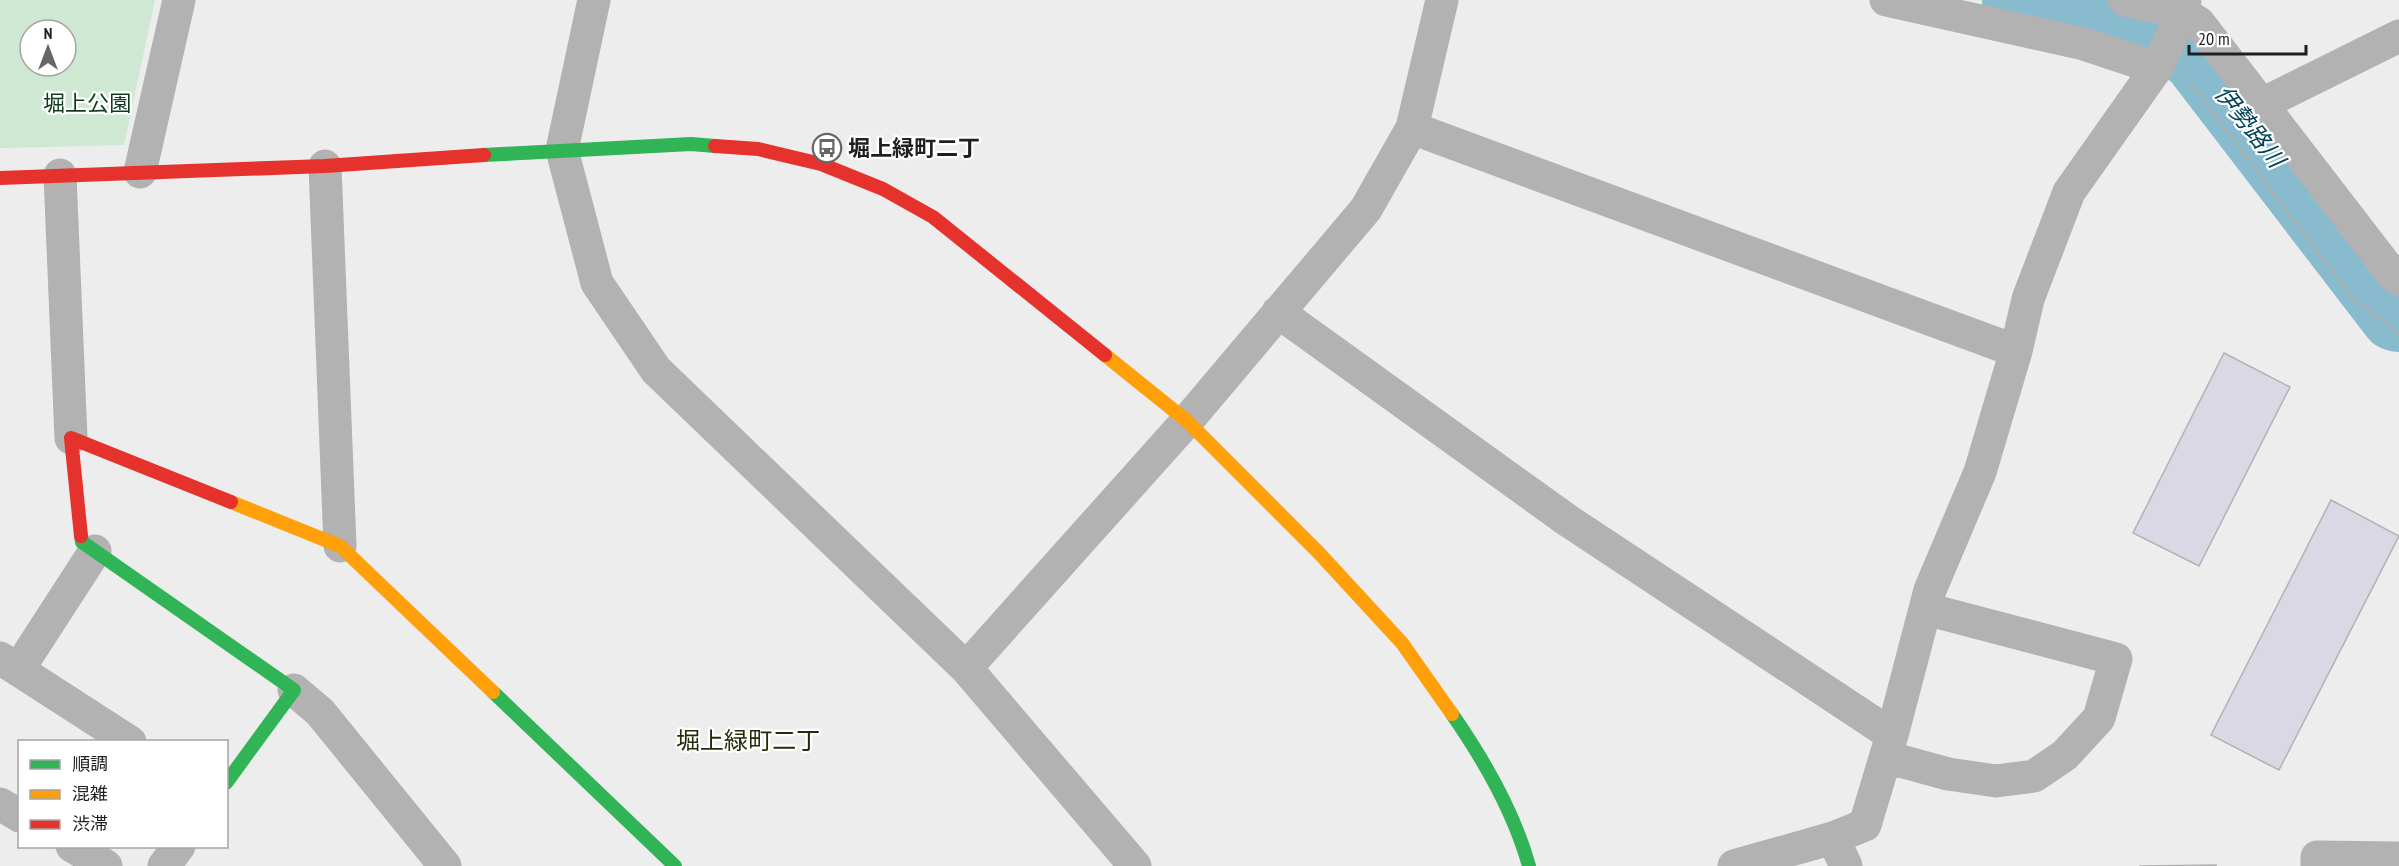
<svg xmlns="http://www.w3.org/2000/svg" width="2399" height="866" viewBox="0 0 2399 866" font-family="'PT Sans Narrow','Noto Sans JP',sans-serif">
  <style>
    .green { fill: #cee8d4; fill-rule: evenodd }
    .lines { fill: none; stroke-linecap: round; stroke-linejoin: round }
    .river { stroke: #88bbce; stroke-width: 70 }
    .building { fill: #dad8e4; stroke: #b2b2b3; stroke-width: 1.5 }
    .path { stroke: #afaeaf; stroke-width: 4; stroke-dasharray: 4.5 4.5; stroke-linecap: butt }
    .street { stroke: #b2b2b2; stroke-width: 33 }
    .fast { stroke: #30b455; stroke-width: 14 }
    .slow { stroke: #ff9f0a; stroke-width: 14 }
    .jam { stroke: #e5322d; stroke-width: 14 }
    .labels { text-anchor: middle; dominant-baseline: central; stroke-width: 4.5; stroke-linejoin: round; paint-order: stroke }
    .park-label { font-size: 22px; fill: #10391d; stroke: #fff }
    .poi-label { font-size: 22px; font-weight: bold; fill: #1f1f20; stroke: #fff; text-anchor: start }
    .water-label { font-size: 24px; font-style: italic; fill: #004457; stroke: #fff }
    .neighbourhood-label { font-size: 24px; fill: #222e09; stroke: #fff }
  </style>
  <rect width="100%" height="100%" fill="#ededee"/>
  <!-- green -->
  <path class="green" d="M 0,0 L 155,0 L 124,145 L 0,148 ZM 30,30 L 66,30 L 66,66 L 30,66 Z"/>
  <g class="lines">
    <!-- river -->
    <path class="river" d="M 2017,0 L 2147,28 L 2194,54 L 2395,316 L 2399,317"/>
  </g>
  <!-- building -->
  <path class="building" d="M 2224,353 L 2290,387 L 2199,566 L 2133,533 Z
    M 2331,500 L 2399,536 L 2279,770 L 2211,735 Z
    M 2216,865 L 2216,866 L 2139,866 Z"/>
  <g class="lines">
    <!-- path -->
    <path class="path" d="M 2191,84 L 2353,298 L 2399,333"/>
    <!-- street -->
    <path class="street" d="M 594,0 L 562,150 L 597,283 L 656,370 L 966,668 L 1135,866
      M 1886,0 L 2084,44 L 2156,68
      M 2124,0 L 2183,13 L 2199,23 L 2393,275 L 2399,279
      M 2260,105 L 2399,36
      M 1412,128 L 2016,351
      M 325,166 L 340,546
      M 140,172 L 179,0
      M 60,175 L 71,438
      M 1278,312 L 1567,520 L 1892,735
      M 0,658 L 130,742
      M 966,668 L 1187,421 L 1366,209 L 1412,128 L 1442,0
      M 18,670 L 95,551
      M 294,690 L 320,712 L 445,866
      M 1886,757 L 1948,774 L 1996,781 L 2034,776 L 2065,755 L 2099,718 L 2116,659 L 1926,609
      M 0,804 L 20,816
      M 1833,838 L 1846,866
      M 72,846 L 106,866
      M 164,866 L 179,846
      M 1734,866 L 1833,838 L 1865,825 L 1892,735 L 1930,590 L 1980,472 L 2016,351 L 2028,299 L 2069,192 L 2158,66 L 2181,16 L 2185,0
      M 2317,866 L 2317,857 L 2399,858"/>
    <!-- fast -->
    <path class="fast" d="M 484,155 L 691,144 L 715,146
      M 81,536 L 82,542 L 294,690 L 226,783
      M 493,692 L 675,866
      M 1452,714 C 1484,760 1514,812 1529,866"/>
    <!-- slow -->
    <path class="slow" d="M 1105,355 L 1187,421 L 1319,553 L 1402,643 L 1452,714
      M 231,502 L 340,546 L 493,692"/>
    <!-- jam -->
    <path class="jam" d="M 715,146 L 758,149 L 821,164 L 883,189 L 933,217 L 1105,355
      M 0,178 L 325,166 L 484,155
      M 81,536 L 71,438 L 231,502"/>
  </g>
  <!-- icons -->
  <defs>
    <g id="bus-ring" transform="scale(1.5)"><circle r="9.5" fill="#fff" stroke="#676768" stroke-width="1.5"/><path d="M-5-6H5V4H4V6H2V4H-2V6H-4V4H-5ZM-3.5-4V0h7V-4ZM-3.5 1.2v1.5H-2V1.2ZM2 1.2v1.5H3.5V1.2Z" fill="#676768"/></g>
  </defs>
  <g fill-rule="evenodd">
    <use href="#bus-ring" x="827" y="148"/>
  </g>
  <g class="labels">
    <!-- park labels -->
    <g class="park-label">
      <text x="87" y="103">堀上公園</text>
    </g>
    <!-- poi labels -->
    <g class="poi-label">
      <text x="848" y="148">堀上緑町二丁</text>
    </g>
    <!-- water labels -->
    <g class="water-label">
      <text transform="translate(2250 126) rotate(52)">伊勢路川</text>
    </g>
    <!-- neighbourhood labels -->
    <g class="neighbourhood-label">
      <text x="748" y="740">堀上緑町二丁</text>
    </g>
  </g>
  <!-- legend -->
  <rect x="18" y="740" width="210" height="108" fill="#ffffff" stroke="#a5a5a6" stroke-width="1.5"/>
  <rect x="30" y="760" width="30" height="9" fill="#30b455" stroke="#a5a5a6" stroke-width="1.5"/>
  <text x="72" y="770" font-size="18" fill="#1f1f20">順調</text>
  <rect x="30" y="790" width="30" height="9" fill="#ff9f0a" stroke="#a5a5a6" stroke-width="1.5"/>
  <text x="72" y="800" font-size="18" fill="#1f1f20">混雑</text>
  <rect x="30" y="820" width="30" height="9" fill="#e5322d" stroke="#a5a5a6" stroke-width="1.5"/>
  <text x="72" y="830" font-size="18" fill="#1f1f20">渋滞</text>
  <!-- north arrow -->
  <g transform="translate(48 48)"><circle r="28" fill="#ffffff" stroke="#a5a5a6" stroke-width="1.5"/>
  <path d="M0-4.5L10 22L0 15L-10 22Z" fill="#676768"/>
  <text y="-9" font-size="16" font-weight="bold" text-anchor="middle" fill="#1f1f20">N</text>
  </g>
  <!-- scale -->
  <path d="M2189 45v9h117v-9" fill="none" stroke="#1f1f20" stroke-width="3"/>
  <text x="2198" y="45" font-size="18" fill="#1f1f20" stroke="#ffffff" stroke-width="4.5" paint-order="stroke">20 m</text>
</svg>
